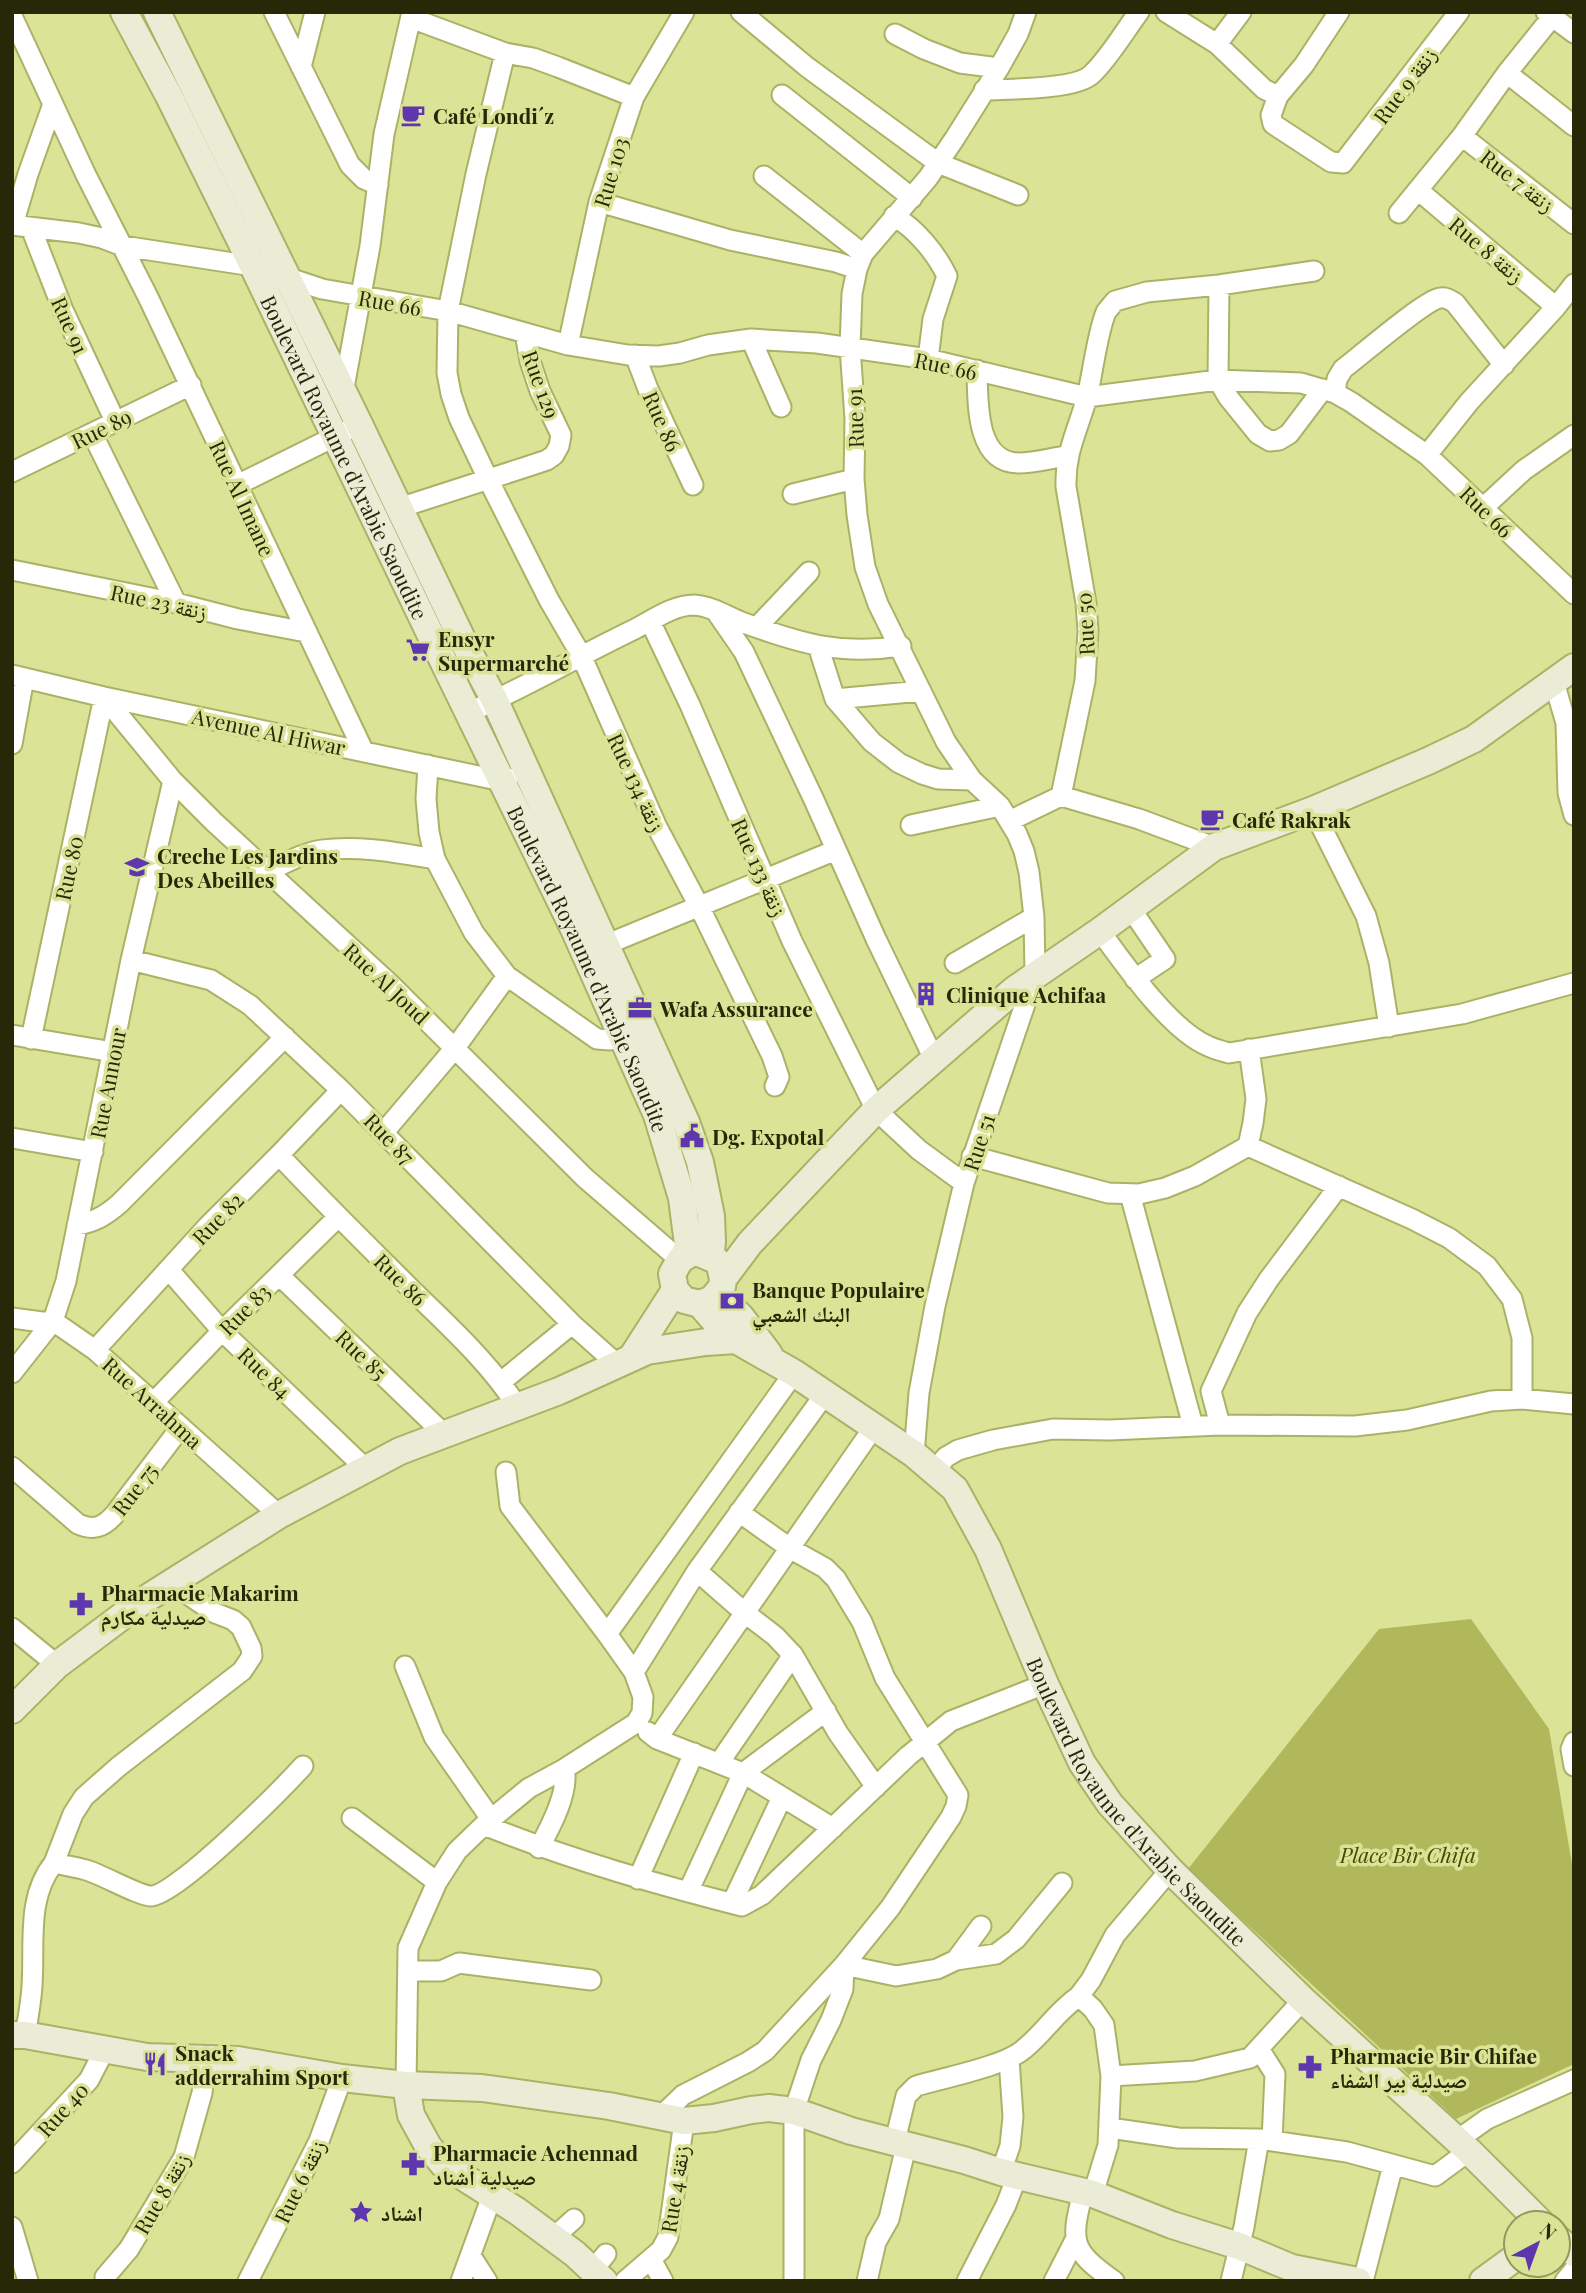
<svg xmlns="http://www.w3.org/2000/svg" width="1586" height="2293" viewBox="0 0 1586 2293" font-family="'Playfair Display','Noto Naskh Arabic',serif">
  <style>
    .green { fill: #b0b85b }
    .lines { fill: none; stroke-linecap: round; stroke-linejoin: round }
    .street-casing { stroke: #abb266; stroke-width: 23 }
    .secondary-casing { stroke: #abb266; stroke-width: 30 }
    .street { stroke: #fff; stroke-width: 19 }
    .secondary { stroke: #eaecd6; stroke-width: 26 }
    .labels { text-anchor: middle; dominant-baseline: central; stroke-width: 7; stroke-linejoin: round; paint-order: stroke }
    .street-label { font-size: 21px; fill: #262808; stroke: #dbe396 }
    .poi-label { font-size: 21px; font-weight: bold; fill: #262808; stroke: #dbe396; text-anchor: start }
    .park-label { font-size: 21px; font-style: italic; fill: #464a00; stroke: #dbe396 }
  </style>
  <rect width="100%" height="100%" fill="#dbe396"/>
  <!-- green -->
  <path class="green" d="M 1471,1619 L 1549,1729 L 1574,1876 L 1574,2064 L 1456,2119 L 1188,1869 L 1379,1629 Z"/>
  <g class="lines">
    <!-- street casing -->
    <g class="street-casing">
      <path id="street" d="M 274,12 L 350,165 L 364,179 L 378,185
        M 741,12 L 807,67 L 938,163 L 1018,195
        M 1166,12 L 1217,44 L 1264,89 L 1278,96 L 1304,65 L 1339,12
        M 1546,12 L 1574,33
        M 12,16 L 86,175 L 148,297 L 363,750
        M 411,18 L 505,53 L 533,58 L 558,67 L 634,97
        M 895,34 L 924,49 L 960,63 L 999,68
        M 1217,44 L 1241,12
        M 505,53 L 476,174 L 448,311 L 447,373 L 451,394 L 459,418 L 488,479 L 549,600 L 581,655 L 657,827 L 699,906 L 772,1056 L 779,1077 L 775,1086
        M 301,67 L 315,12
        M 1507,73 L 1574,126
        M 984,90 C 1007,89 1077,90 1092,74 C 1109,58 1124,32 1139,12
        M 782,95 L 912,198
        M 1278,96 L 1271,115 L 1273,124 L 1331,162 L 1343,163 L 1459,12
        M 1462,136 L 1574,224
        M 764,176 L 863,254
        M 1418,190 L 1556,307
        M 599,202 L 730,240 L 836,262 L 857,269
        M 1399,213 L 1462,136 L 1507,73 L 1556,12
        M 894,216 C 916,229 936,253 947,276 L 933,319 L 928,359
        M 12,225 L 79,233 L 102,238 L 123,246 L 253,266 L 322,289 L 448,311 L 568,345 L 628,355 L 659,356 L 680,353 L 708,345 L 751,339 L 817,343 L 928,359 L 1087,397 L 1218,380 L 1301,383 L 1335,393 L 1351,402 L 1427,455 L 1574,594
        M 13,225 L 28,174 L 53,104
        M 31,228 L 63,310 L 115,421
        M 1219,285 L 1218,380 L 1228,397 L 1258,434 L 1270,441 L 1279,440 L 1289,434 L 1323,389
        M 751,339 L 781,407
        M 568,345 L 599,202 L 634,97 L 684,12
        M 635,355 L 648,389 L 693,485
        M 977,370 C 978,401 975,463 1019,463 C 1035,463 1051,458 1067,456
        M 343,393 L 370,246 L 384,134 L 412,12
        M 1335,393 L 1337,379 L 1343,369 C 1359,357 1425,300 1440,298 C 1446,297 1450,300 1455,303 L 1504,365
        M 92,433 L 176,603
        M 1427,455 L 1469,402 L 1556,307 L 1574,284
        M 12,472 L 191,385
        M 237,485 L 346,431
        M 793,494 L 854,479
        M 1484,507 L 1524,470 L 1574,435
        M 399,508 L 526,467 L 547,460 L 554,455 L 559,446 L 561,435 L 540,391 L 530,361 L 525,333
        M 12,570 L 176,603 L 238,619 L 306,632
        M 715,610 L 744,652 L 814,800 L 876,939 L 935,1061
        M 650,621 L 690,705 L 792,941 L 876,1110 L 919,1150 L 964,1183
        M 757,627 L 809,572
        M 818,646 L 835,699 L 872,742 L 899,763 L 922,774 L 938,779 L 972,780
        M 12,675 L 104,697 L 502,781 L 508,778
        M 1554,682 L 1566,723 L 1568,793 L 1574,815
        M 104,697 L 173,781 L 214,822 L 390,984 L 585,1178 L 680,1260
        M 835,699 L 921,691
        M 468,713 C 525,687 579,656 635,629 C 653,620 673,605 694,605 C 712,606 728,617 744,623 C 799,643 841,656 901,646
        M 12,744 L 24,678
        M 428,765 L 426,799 L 429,832 L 435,859 L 474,933 L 507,976 L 597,1039 L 610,1040 L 621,1038
        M 1061,796 L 1139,819 L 1214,847
        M 1313,810 L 1366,916 L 1379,963 L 1389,1027
        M 1009,821 L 1061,796 L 1085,681 L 1088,631 L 1086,603 L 1066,487 C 1065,451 1078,430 1087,397 C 1093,372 1097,334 1106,312 L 1115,301 L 1147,292 L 1219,285 L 1314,271
        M 911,825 L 1000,806
        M 266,872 C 284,864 302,853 322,850 C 359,845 399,853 435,859
        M 1131,909 L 1165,959 L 1135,979
        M 1100,931 C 1125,965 1170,1030 1208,1046 C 1214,1049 1222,1051 1229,1053 L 1462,1014 L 1574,983
        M 605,945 L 836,850
        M 131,960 L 211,980 L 250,1005 L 341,1090 L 572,1324 L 618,1365
        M 955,963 L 1034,917
        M 12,1035 L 113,1052
        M 31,1039 L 104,697
        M 384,1132 L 455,1048 L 507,976
        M 12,1138 L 93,1152
        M 1248,1146 L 1412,1219 L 1449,1238 L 1487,1266 L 1512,1299 L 1522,1338 L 1522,1399
        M 279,1155 C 324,1203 370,1248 416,1294 C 452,1329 490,1364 517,1406
        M 972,1156 L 1108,1193 L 1139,1194 L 1165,1188 L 1195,1176 L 1248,1146 L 1253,1123 L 1256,1099 L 1249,1049
        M 1130,1194 L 1193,1426
        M 77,1225 C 95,1222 106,1215 119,1204 L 285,1037
        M 169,1270 L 222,1331 L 366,1469
        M 279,1275 L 444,1434
        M 12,1318 L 42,1322 L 53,1321 L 95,1350 L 279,1515
        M 95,1350 L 208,1226 L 279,1155 L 341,1090
        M 12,1373 L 53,1321 L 66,1281 L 131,960 L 173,781
        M 501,1382 L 572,1324
        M 153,1403 L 222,1331 L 338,1217
        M 1220,1425 L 1211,1391 L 1247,1313 L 1269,1279 L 1339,1186
        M 914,1454 L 919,1393 L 935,1306 L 964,1183 L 1035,975 L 1034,917 L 1029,872 L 1024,851 L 1017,834 L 1000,806 L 972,780 L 946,742 L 878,604 L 865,567 L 857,515 L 854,479 L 855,419 L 850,347 L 852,294 L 857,269 L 863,254 L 928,178 L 955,138 L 999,68 L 1018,34 L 1026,12
        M 12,1467 L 78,1524 C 94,1531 104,1527 115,1514 L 181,1427
        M 935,1470 L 946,1457 L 958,1450 L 993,1440 L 1053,1429 L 1110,1430 L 1220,1425 L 1355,1426 L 1407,1420 L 1491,1401 L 1522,1399 L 1574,1404
        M 739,1512 L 791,1549 L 825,1568 L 836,1579 L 862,1622 L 885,1678 L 958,1795 L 956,1806 L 951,1817 L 890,1908 L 844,1965 L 843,1989 L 831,2020 L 811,2060 L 794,2111 L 794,2281
        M 697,1571 L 745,1613 L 775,1636 L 793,1655 L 838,1733 L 876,1787
        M 12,1628 L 57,1665
        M 607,1634 L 794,1373
        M 405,1666 L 434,1737 L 491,1819
        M 634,1672 L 697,1571 L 825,1394
        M 648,1732 L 657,1739 L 743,1773 L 833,1828
        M 657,1739 L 874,1427
        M 1574,1742 L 1571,1749 L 1574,1766
        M 719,1763 L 793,1655
        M 352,1818 L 437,1882
        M 484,1825 C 568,1859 654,1884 742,1906 L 762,1895 L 908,1756 L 951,1721 L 1045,1684
        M 539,1848 C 550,1828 570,1791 564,1769
        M 54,1863 L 73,1814 L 84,1797 L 118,1767 L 242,1671 L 252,1656 L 251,1648 L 241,1627 L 233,1620 L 215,1613 L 171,1583
        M 638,1879 L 694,1753
        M 688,1892 L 743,1773 L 826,1711
        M 732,1903 L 782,1797
        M 956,1960 L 981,1926
        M 408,1971 L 441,1971 L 459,1963 L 591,1980
        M 25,2035 C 28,2019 31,2002 32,1986 C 35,1944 26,1897 54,1863 C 64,1865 75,1867 86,1870 C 101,1874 139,1896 151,1896 C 176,1896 282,1789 303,1766
        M 1259,2049 L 1275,2074 L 1272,2141
        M 1111,2076 L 1195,2071 L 1250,2058 L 1303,2000
        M 406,2085 L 408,1948 L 437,1882 L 457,1851 L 484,1825 L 529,1788 L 564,1769 L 636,1723 L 642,1713 L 643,1697 L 634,1672 L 607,1634 L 510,1506 L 506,1472
        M 660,2117 L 683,2095 L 748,2062 L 765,2051 L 844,1965 L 896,1976 L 937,1969 L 956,1960 L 996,1954 L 1016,1939 L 1062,1883
        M 1110,2128 L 1178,2138 L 1259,2139 L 1347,2152 L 1435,2176 L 1469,2151
        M 895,2141 L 906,2096 L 916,2086 C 943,2078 1005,2066 1024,2049 C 1045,2032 1055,2013 1079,1996
        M 1456,2141 L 1487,2119 L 1574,2080
        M 12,2163 L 89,2080 L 104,2051
        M 1001,2172 L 1010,2146 L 1013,2117 L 1009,2059
        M 1083,2192 C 1070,2243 1071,2250 1114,2281
        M 1093,2194 L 1108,2145 L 1111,2076 L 1104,2025 L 1093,2009 L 1079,1996 L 1091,1980 L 1115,1935 L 1170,1870
        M 12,2227 L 28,2281
        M 553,2238 L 574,2219
        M 471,2256 L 487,2281
        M 651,2259 L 663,2281
        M 593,2270 L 606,2254
        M 105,2277 L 129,2249 L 184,2157 L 202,2093 L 206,2059
        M 248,2281 L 319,2141 L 342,2078
        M 461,2281 L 492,2196
        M 625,2281 L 661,2250 L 668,2237 L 684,2121
        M 867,2281 L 876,2242 L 889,2219 L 906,2146
        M 967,2281 L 1006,2205 L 1017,2176
        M 1054,2281 L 1075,2240
        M 1231,2281 L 1244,2227 L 1259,2139
        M 1363,2281 L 1393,2165
        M 1565,2281 L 1574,2270"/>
    </g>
    <!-- secondary casing -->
    <g class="secondary-casing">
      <g id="secondary">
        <path id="s1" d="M 124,12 L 169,96 L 253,266 L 449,673 L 574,929 L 657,1115 L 682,1198 L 688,1244 L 684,1256"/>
        <path d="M 157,12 L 359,424 L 463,641 L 495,701 L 686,1122 L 700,1162 L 711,1216 L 712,1242 L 710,1257"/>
        <path d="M 723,1279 L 720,1266 L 716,1260 L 699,1253 L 691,1253 L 680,1260 L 672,1274 L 675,1290 L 684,1300 L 700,1304 L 712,1299 L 722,1287 L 723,1279 L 750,1243 L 876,1110 L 1014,990 L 1100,931 L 1214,847 L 1313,810 L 1428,761 L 1474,739 L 1574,667"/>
        <path d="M 718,1294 L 741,1317 L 769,1354"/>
        <path id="s2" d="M 700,1304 L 719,1326 L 736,1340 L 794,1373 L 914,1454 L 955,1489 L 988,1549 L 1045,1684 L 1082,1763 L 1110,1804 L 1170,1870 L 1303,2000 L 1469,2151 L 1541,2223"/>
        <path d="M 632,1357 L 675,1290"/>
        <path d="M 12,1710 L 57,1665 L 141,1602 L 279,1515 L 366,1469 L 400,1451 L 559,1391 L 647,1351 L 706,1342 L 736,1340"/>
        <path d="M 12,2035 L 25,2035 L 147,2057 L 238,2060 L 342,2078 L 406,2085 L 482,2088 L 609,2106 L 684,2121 L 714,2118 L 751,2110 L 769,2108 L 794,2111 L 851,2131 L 964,2160 L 1001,2172 L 1093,2194 L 1172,2225 L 1239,2246 L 1292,2268 L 1358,2281"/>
        <path d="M 406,2085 L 411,2115 L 428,2146 L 443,2164 L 517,2211 L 575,2254 L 604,2281"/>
        <path d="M 1558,2239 L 1574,2253"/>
        <path d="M 1483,2281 L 1516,2257"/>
      </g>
    </g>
    <!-- street -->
    <use href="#street" class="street"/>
    <!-- secondary -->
    <use href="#secondary" class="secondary"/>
  </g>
  <!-- icons -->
  <defs>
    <g id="cafe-bare" transform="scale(1.89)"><path d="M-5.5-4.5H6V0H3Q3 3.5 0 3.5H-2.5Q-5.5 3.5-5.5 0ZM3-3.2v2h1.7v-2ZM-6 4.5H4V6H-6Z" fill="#5e36ae" stroke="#dbe396" stroke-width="2.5" paint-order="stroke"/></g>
    <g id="supermarket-bare" transform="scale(1.89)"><path d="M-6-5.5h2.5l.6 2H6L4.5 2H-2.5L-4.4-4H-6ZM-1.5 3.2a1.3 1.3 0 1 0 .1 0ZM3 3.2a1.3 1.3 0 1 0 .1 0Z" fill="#5e36ae" stroke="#dbe396" stroke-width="2.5" paint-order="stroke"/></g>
    <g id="school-bare" transform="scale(1.89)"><path d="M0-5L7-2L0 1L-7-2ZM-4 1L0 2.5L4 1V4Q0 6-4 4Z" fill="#5e36ae" stroke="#dbe396" stroke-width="2.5" paint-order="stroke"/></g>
    <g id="building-bare" transform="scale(1.89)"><path d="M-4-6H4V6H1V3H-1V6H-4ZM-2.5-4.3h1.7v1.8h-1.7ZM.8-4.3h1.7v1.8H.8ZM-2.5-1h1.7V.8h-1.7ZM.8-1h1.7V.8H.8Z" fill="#5e36ae" stroke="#dbe396" stroke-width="2.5" paint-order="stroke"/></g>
    <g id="office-bare" transform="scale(1.89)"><path d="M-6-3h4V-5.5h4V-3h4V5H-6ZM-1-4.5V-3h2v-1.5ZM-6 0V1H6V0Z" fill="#5e36ae" stroke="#dbe396" stroke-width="2.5" paint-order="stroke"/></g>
    <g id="civic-bare" transform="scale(1.89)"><path d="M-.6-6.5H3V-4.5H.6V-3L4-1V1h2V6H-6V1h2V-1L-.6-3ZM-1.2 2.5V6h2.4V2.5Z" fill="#5e36ae" stroke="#dbe396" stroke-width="2.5" paint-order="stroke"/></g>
    <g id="bank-bare" transform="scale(1.89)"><path d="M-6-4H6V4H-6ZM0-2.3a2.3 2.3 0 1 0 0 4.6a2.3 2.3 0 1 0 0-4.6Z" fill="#5e36ae" stroke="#dbe396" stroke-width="2.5" paint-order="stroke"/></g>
    <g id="pharmacy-bare" transform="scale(1.89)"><path d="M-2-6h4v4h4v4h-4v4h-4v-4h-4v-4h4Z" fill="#5e36ae" stroke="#dbe396" stroke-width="2.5" paint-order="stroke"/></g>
    <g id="restaurant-bare" transform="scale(1.89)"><path d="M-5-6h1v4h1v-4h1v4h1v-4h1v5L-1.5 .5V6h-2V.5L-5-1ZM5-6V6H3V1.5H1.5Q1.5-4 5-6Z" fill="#5e36ae" stroke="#dbe396" stroke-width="2.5" paint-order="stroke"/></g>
    <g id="sight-bare" transform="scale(1.89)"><path d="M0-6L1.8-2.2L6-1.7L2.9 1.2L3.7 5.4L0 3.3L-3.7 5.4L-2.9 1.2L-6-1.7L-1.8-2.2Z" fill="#5e36ae" stroke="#dbe396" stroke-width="2.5" paint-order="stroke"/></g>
  </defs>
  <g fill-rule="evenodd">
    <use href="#cafe-bare" x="413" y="115"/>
    <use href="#supermarket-bare" x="418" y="650"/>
    <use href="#cafe-bare" x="1212" y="819"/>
    <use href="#school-bare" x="137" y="867"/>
    <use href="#building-bare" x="926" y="994"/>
    <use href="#office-bare" x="640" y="1008"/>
    <use href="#civic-bare" x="692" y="1136"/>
    <use href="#bank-bare" x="732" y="1301"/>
    <use href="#pharmacy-bare" x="81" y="1604"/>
    <use href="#restaurant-bare" x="155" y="2064"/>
    <use href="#pharmacy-bare" x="1310" y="2067"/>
    <use href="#pharmacy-bare" x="413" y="2164"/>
    <use href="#sight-bare" x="361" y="2212"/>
  </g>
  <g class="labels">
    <!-- street labels -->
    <g class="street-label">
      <text transform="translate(1404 85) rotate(-53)">Rue 9 زنقة</text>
      <text transform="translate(610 172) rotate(-73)">Rue 103</text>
      <text transform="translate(1518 180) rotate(38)">Rue 7 زنقة</text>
      <text transform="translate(1487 249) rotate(40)">Rue 8 زنقة</text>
      <text transform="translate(390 302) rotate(10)">Rue 66</text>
      <text transform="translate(71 325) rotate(66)">Rue 91</text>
      <text transform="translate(946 365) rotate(12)">Rue 66</text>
      <text transform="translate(542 384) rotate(70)">Rue 129</text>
      <text transform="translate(854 418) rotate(-92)">Rue 91</text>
      <text transform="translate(663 421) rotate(66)">Rue 86</text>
      <text transform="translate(101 428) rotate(-26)">Rue 89</text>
      <text stroke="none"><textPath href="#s1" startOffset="497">Boulevard Royaume d'Arabie Saoudite</textPath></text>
      <text transform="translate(243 498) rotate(65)">Rue Al Imane</text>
      <text transform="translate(1487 511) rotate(44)">Rue 66</text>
      <text transform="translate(159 601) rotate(12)">Rue 23 زنقة</text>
      <text transform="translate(1084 624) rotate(-93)">Rue 50</text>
      <text transform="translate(269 731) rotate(12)">Avenue Al Hiwar</text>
      <text transform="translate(637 782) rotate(65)">Rue 134 زنقة</text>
      <text transform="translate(760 867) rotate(66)">Rue 133 زنقة</text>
      <text transform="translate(68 868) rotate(-78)">Rue 80</text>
      <text stroke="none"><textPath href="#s1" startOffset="1064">Boulevard Royaume d'Arabie Saoudite</textPath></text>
      <text transform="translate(387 983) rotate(43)">Rue Al Joud</text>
      <text transform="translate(107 1083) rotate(-79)">Rue Annour</text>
      <text transform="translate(390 1138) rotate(46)">Rue 87</text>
      <text transform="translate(978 1142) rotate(-72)">Rue 51</text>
      <text transform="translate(217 1218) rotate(-46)">Rue 82</text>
      <text transform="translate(401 1279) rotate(45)">Rue 86</text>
      <text transform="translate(244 1309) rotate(-45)">Rue 83</text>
      <text transform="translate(362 1354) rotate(44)">Rue 85</text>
      <text transform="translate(265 1372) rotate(44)">Rue 84</text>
      <text transform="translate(153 1402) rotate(42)">Rue Arrahma</text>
      <text transform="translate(134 1489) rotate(-52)">Rue 75</text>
      <text stroke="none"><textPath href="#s2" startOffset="682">Boulevard Royaume d'Arabie Saoudite</textPath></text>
      <text transform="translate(62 2109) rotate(-48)">Rue 40</text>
      <text transform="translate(299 2181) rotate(-64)">Rue 6 زنقة</text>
      <text transform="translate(674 2189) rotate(-81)">Rue 4 زنقة</text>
      <text transform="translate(161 2193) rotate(-60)">Rue 8 زنقة</text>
    </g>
    <!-- poi labels -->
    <g class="poi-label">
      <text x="433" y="115">Café Londi´z</text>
      <text x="438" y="638">Ensyr<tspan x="438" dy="24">Supermarché</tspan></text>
      <text x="1232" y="819">Café Rakrak</text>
      <text x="157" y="855">Creche Les Jardins<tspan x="157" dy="24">Des Abeilles</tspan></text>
      <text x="946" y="994">Clinique Achifaa</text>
      <text x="660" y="1008">Wafa Assurance</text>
      <text x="712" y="1136">Dg. Expotal</text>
      <text x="752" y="1289">Banque Populaire<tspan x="752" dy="24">البنك الشعبي</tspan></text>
      <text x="101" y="1592">Pharmacie Makarim<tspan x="101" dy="24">صيدلية مكارم</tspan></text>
      <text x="175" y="2052">Snack<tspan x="175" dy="24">adderrahim Sport</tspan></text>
      <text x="1330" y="2055">Pharmacie Bir Chifae<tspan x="1330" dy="24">صيدلية بير الشفاء</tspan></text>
      <text x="433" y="2152">Pharmacie Achennad<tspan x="433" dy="24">صيدلية أشناد</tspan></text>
      <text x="381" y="2212">اشناد</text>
    </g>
    <!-- park labels -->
    <g class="park-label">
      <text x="1408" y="1854">Place Bir Chifa</text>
    </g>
  </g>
  <!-- border -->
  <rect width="1586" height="2293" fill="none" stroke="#262808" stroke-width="28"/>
  <!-- north arrow -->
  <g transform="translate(1537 2244) rotate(41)"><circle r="33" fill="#dbe396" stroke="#93985d" stroke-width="2"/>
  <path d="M0-5L12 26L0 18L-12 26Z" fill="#5e36ae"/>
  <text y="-10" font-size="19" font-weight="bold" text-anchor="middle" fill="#262808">N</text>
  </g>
</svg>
